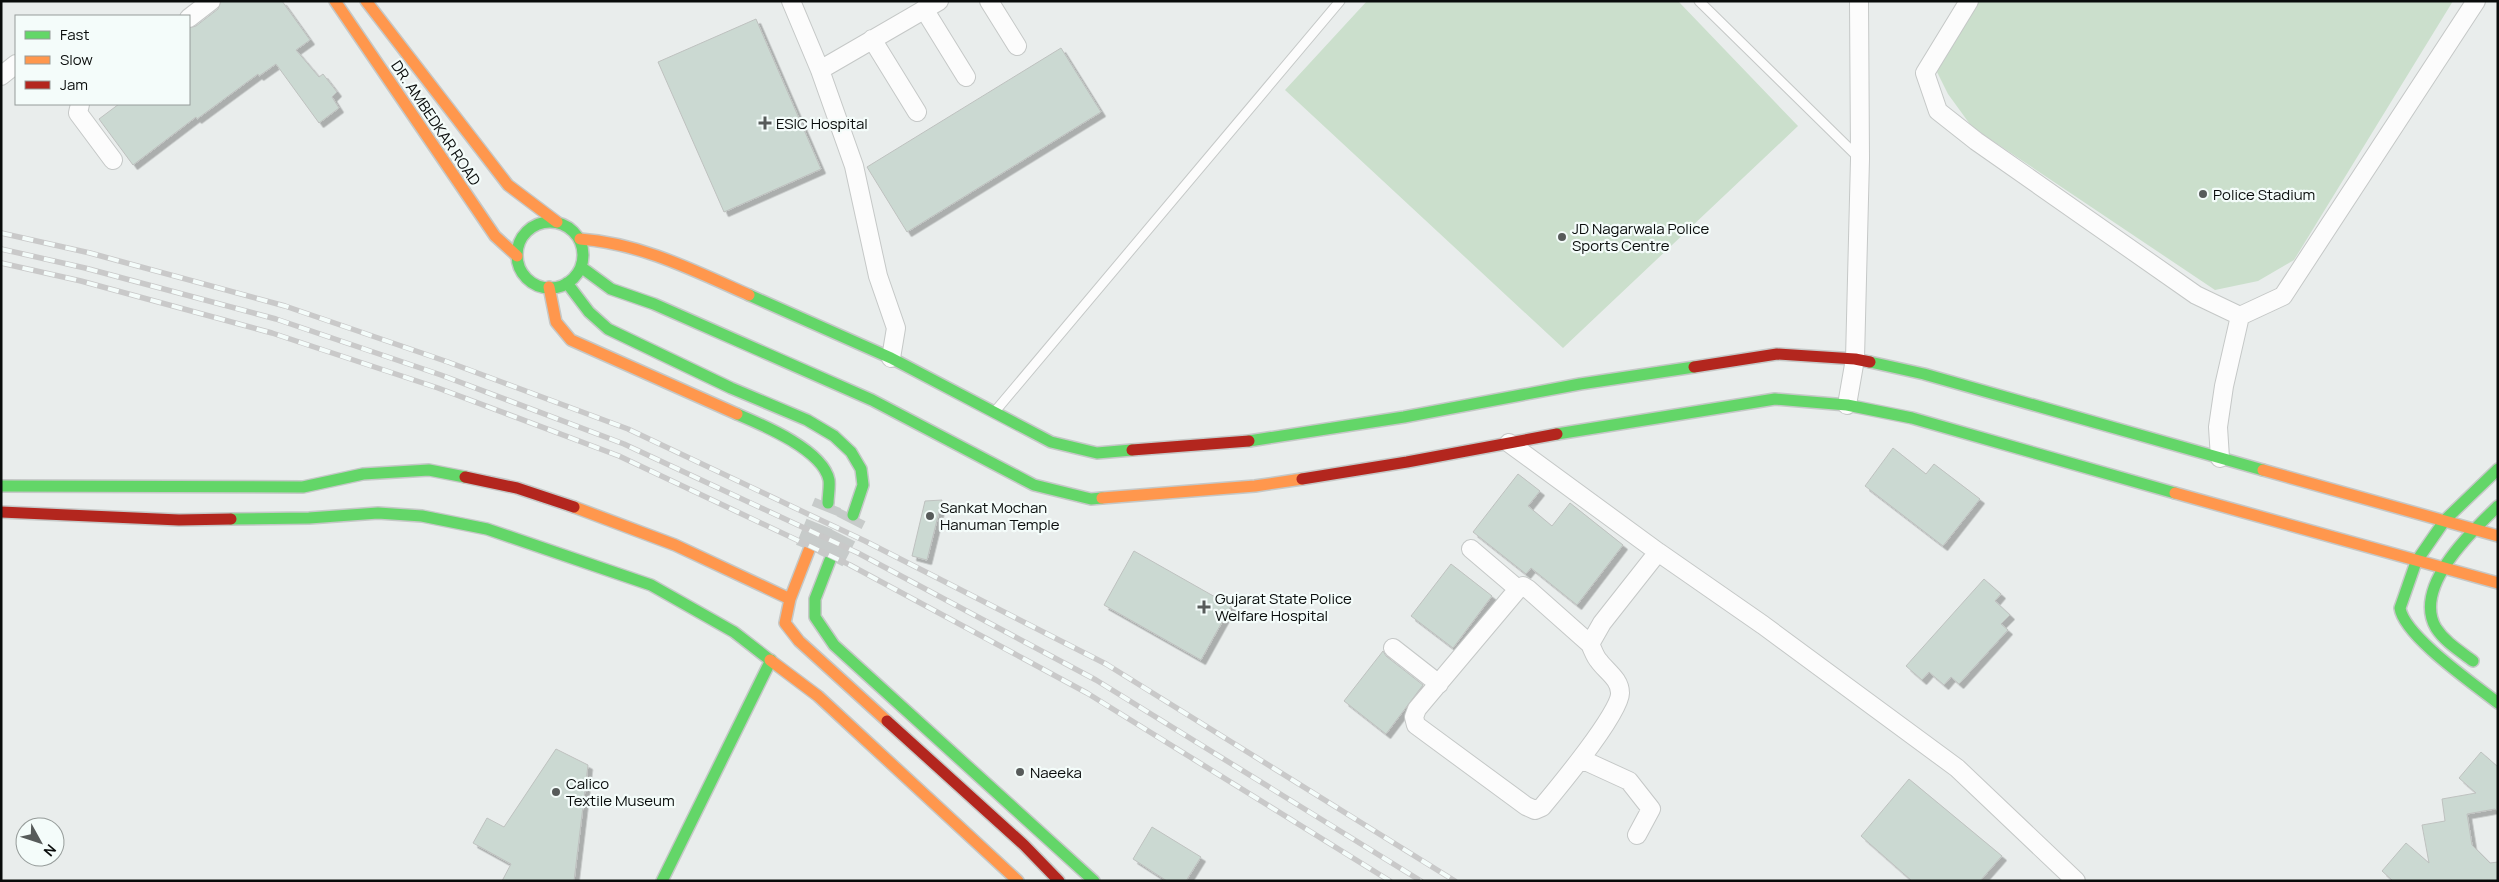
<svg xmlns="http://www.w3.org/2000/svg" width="2499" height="882" viewBox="0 0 2499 882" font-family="Manrope,sans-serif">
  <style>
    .green { fill: #cbdfcc }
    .building { fill: #cbd9d2; stroke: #bec1bf; filter: url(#shadow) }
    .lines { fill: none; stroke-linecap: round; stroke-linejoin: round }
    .primary-tunnel { stroke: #c7cbca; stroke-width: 28; stroke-dasharray: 28 14; stroke-linecap: butt }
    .lane-casing { stroke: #c5c8c7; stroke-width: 11 }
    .street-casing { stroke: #c5c8c7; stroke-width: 20 }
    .fast-casing { stroke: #c5c8c7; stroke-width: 14 }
    .slow-casing { stroke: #c5c8c7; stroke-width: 14 }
    .jam-casing { stroke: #c5c8c7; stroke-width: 14 }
    .lane { stroke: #fcfcfc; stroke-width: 9 }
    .street { stroke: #fcfcfc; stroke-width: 18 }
    .fast { stroke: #63d668; stroke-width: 11 }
    .slow { stroke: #ff974d; stroke-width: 11 }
    .jam { stroke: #b3261e; stroke-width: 11 }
    .rail-casing { stroke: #c9c9c9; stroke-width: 5.5 }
    .rail { stroke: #f4fcfa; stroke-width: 4; stroke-dasharray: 11; stroke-linecap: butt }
    .poi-dot { fill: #575b5a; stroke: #f4fcfa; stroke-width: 2 }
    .labels { text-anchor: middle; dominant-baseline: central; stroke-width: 4.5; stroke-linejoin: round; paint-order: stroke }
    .street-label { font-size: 15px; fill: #090c0b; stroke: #f4fcfa }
    .poi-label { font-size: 15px; fill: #090c0b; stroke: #f4fcfa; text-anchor: start }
  </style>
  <defs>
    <filter id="shadow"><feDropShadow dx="4.5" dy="4.5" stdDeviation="0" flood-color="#0004"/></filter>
  </defs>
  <rect width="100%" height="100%" fill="#e9edec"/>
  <!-- green -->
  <path class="green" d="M 1367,1 L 1678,1 L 1798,126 L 1563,348 L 1285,90 Z
    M 1974,1 L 2453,1 L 2294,260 L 2258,281 L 2215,290 L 1972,127 L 1948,94 L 1934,66 Z"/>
  <!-- building -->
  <path class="building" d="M 221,1 L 282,1 L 310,40 L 296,50 L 319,77 L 323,74 L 337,92 L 332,97 L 339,108 L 319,123 L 276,64 L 259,76 L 258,74 L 197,119 L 196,117 L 133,165 L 99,119 L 119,104 L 189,104 L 189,28 L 196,26 L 218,9 Z
    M 756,19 L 821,169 L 724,212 L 658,62 Z
    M 1061,48 L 1101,112 L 907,232 L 867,167 Z
    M 1893,448 L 1926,474 L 1934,464 L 1980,499 L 1943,546 L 1865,486 Z
    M 1518,474 L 1540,491 L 1528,506 L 1552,526 L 1570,503 L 1623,545 L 1577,605 L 1531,568 L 1526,574 L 1473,532 Z
    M 942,500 L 927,560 L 912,556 L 925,501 Z
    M 1134,551 L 1231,606 L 1201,660 L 1104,605 Z
    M 1451,564 L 1492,596 L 1453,648 L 1411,616 Z
    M 1984,579 L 2001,594 L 1995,601 L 2010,615 L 2001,624 L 2008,630 L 1959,684 L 1951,677 L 1944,685 L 1929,672 L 1922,680 L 1906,666 Z
    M 1383,651 L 1386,656 L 1423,685 L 1386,734 L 1344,701 Z
    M 556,749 L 588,765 L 574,881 L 502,881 L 511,864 L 473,843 L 487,818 L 504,827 Z
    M 2481,752 L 2498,767 L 2498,812 L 2495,809 L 2467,814 L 2472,845 L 2490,863 L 2498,862 L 2498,881 L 2393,881 L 2382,871 L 2406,843 L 2429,863 L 2422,825 L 2445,821 L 2442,799 L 2476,793 L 2459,778 Z
    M 1909,779 L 2002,856 L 1980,881 L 1912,881 L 1861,836 Z
    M 1152,827 L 1201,857 L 1186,881 L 1167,881 L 1133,859 Z"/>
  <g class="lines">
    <!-- primary-tunnel -->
    <path class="primary-tunnel" d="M 809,550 L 828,503
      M 830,560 L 853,515"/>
    <!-- lane casing -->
    <g class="lane-casing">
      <path id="lane" d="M 1699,1 L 1859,158
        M 997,409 L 1340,1"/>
    </g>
    <!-- street casing -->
    <g class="street-casing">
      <path id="street" d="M 791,1 L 820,70 L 854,166 L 878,276 L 896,328 L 891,358
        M 989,1 L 1017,46
        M 1969,1 L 1925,73 L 1938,111 L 1976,141 L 2196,295 L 2240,316 L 2283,296 L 2476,1
        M 924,9 L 966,77
        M 189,18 L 211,1
        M 872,39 L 917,112
        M 820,70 L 939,1
        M 1,76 L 16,64
        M 80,104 L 78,113 L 113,160
        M 1847,405 L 1855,359 L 1860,159 L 1859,1
        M 1509,443 L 1658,552 L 1763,625 L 1957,768 L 2076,881
        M 2220,458 L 2218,427 L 2224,386 L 2240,316
        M 1471,549 L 1518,589 L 1523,586 L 1528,589 L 1590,644 L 1602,623 L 1658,552
        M 1518,589 L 1417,709 L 1414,717 L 1416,725 L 1526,806 L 1535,810 L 1542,807 C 1557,789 1621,712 1620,693 C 1620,679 1606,671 1599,661 C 1595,657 1593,650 1590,644
        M 1393,648 L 1439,684
        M 1581,759 L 1629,781 L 1651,809 L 1637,835"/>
    </g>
    <!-- fast casing -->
    <g class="fast-casing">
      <path id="fast" d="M517 255a33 33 0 1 1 66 0a33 33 0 1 1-66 0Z
        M 581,267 L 611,289 L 654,304 L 872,400 L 1034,485 L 1091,499 L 1102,498
        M 567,283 L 589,312 L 608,329 L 731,388 L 807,420 L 834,436 L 851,452 L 861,469 L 863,485 L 853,515
        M 749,295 L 891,358 L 1051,442 L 1097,453 L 1132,450
        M 1870,362 L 1924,374 L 2263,470
        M 737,414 C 763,425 823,450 829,480 C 830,487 828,496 828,503
        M 1557,434 L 1775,399 L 1847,405 L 1912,418 L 2175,493
        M 1249,441 L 1404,417 L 1580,384 L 1694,367
        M 2498,469 L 2445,520 L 2416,562 L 2400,608 C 2404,636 2474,684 2498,703
        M 1,486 L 303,487 L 363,474 L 429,470 L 465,477
        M 231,519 L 309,518 L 378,513 L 422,516 L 487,529 L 651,585 L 734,632 L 770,660
        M 830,560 L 815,599 L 815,617 L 834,645 L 1094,881
        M 2473,661 C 2460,651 2445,642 2436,628 C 2412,587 2472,531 2498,506
        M 662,881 L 771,660"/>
    </g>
    <!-- slow casing -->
    <g class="slow-casing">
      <path id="slow" d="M 335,1 L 495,236 L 517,256
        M 366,1 L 508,185 L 557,222
        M 580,239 C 640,243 695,271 749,295
        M 549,287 L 556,322 L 571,340 L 737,414
        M 2263,470 L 2498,536
        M 2175,493 L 2498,583
        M 1102,498 L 1255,486 L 1302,479
        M 574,507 L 675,545 L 790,599
        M 809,550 L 790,599 L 785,623 L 799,641 L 887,721
        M 770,660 L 818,696 L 1018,881"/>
    </g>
    <!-- jam casing -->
    <g class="jam-casing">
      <path id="jam" d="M 1694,367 L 1777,354 L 1855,359 L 1870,362
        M 1132,450 L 1249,441
        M 465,477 L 517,488 L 574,507
        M 1302,479 L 1407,462 L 1557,434
        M 1,512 L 179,520 L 231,519
        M 887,721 L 1024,845 L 1059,881"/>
    </g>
    <!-- lane -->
    <use href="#lane" class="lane"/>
    <!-- street -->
    <use href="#street" class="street"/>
    <!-- fast -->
    <use href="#fast" class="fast"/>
    <!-- slow -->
    <use href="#slow" class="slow"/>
    <!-- jam -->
    <use href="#jam" class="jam"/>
    <!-- rail casing -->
    <g class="rail-casing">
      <path id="rail" d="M 1,233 L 90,253 L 285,306 L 448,362 L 628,429 L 865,541 L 1106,664 L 1455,881
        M 1,249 L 85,268 L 276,319 L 441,375 L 624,444 L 858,553 L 1096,680 L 1421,881
        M 1,263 L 81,281 L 272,333 L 438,388 L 619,456 L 850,565 L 1087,693 L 1390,881"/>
    </g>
    <!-- rail -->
    <use href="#rail" class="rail"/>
  </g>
  <!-- markers -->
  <g class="poi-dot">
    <path d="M762.5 115.5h5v5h5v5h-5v5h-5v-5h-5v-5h5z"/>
    <circle cx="2203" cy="194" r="5"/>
    <circle cx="1562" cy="237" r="5"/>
    <circle cx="930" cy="516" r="5"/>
    <path d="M1201.5 599.5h5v5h5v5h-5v5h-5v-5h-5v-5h5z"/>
    <circle cx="1020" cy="772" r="5"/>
    <circle cx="556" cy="792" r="5"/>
  </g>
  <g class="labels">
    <!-- street labels -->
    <g class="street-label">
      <text transform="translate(436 123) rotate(56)">DR. AMBEDKAR ROAD</text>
    </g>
    <!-- poi labels -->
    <g class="poi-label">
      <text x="776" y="123">ESIC Hospital</text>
      <text x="2213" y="194">Police Stadium</text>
      <text x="1572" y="228">JD Nagarwala Police<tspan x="1572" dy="17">Sports Centre</tspan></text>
      <text x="940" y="507">Sankat Mochan<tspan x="940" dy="17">Hanuman Temple</tspan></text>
      <text x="1215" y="598">Gujarat State Police<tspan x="1215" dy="17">Welfare Hospital</tspan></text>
      <text x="1030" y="772">Naeeka</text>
      <text x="566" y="783">Calico<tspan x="566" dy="17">Textile Museum</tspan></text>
    </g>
  </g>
  <!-- border -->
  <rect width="2499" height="882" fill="none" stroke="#090c0b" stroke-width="5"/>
  <!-- legend -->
  <rect x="15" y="15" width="175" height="90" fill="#f4fcfa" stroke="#969c9a"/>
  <rect x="25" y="31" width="25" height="8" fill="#63d668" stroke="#969c9a"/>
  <text x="60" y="40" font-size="15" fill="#090c0b">Fast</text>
  <rect x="25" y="56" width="25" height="8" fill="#ff974d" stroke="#969c9a"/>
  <text x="60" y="65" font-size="15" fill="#090c0b">Slow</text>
  <rect x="25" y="81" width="25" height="8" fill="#b3261e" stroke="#969c9a"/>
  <text x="60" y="90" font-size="15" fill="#090c0b">Jam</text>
  <!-- north arrow -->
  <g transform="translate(40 842) rotate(130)"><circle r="24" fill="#f4fcfa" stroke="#969c9a"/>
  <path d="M0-4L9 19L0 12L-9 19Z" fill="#575b5a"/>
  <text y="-8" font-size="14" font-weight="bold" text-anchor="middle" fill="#090c0b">N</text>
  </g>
</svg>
